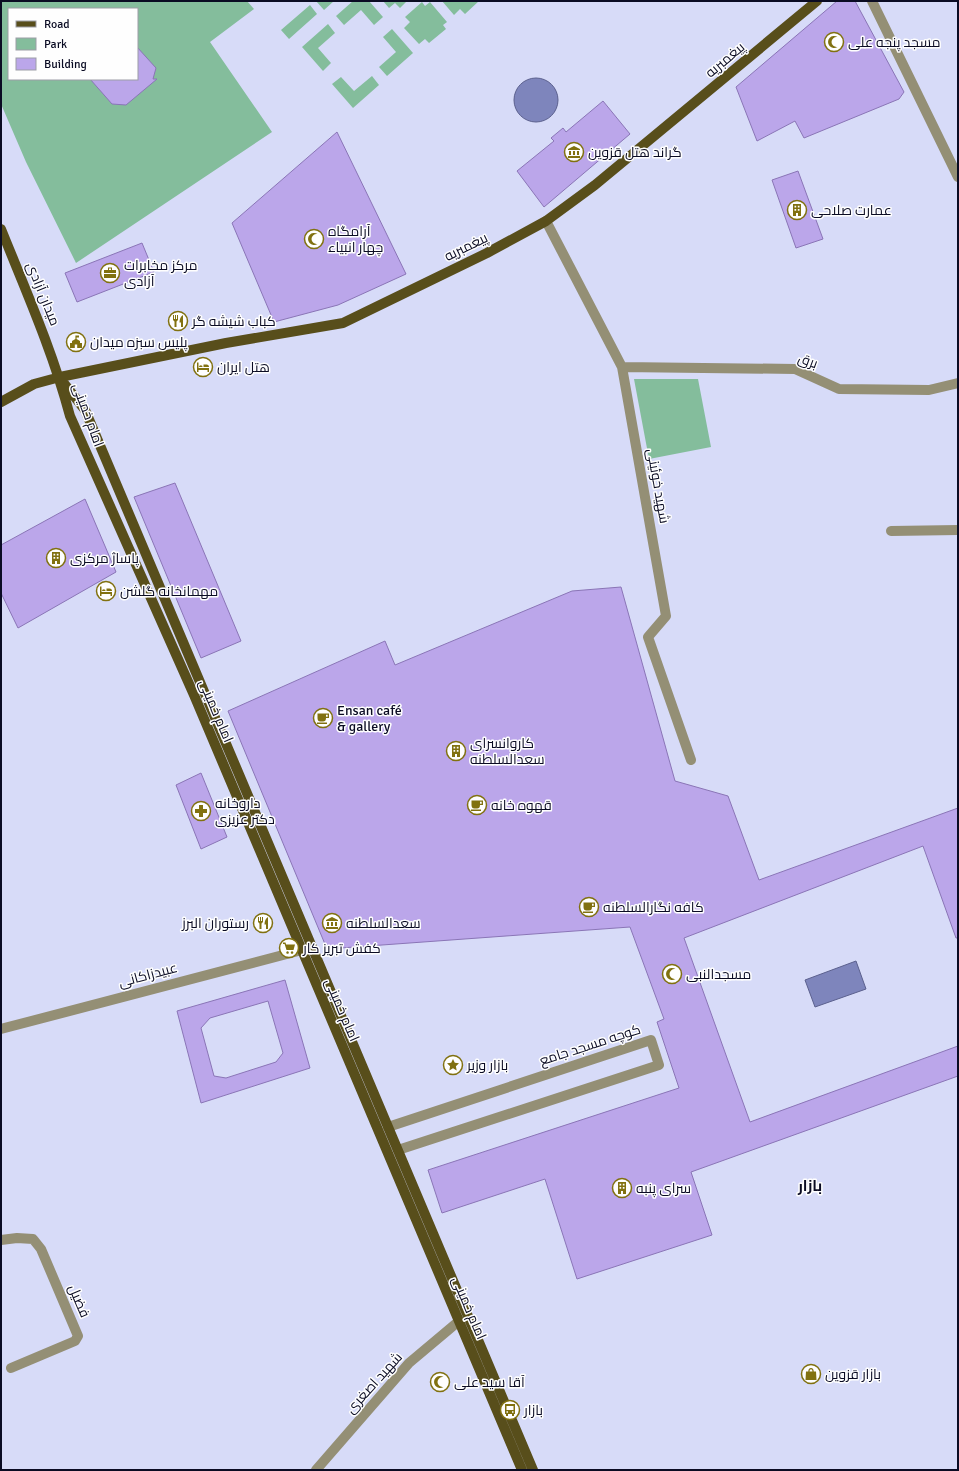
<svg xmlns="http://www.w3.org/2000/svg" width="959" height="1471" viewBox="0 0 959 1471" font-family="Signika,Cairo,sans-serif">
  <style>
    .green { fill: #84bd9c; fill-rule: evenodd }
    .water { fill: #7e85bc; stroke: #5b608e }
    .building { fill: #bba6ea; stroke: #8a75b6; fill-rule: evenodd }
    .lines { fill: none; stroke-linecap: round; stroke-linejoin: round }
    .minor { stroke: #948f75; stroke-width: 10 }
    .major { stroke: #584e1b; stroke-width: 10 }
    .labels { text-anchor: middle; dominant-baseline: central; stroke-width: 3; stroke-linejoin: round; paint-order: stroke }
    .poi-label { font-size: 14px; fill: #0a0b23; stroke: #fefefe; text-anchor: start }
    .street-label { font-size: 14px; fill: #0a0b23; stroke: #fefefe }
    .neighbourhood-label { font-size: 15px; font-weight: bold; fill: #0a0b23; stroke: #fefefe }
  </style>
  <rect width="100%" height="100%" fill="#d7dbf8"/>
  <!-- green -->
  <path class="green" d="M 1,1 L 247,1 L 254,9 L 210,42 L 272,132 L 76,263 L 26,162 L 1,104 ZM 9,9 L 137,9 L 137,79 L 9,79 Z
    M 316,1 L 334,1 L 324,10 Z
    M 353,1 L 369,1 L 383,17 L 374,25 L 361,10 L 344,25 L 336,16 Z
    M 383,1 L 407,1 L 400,8 L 395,3 L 389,8 Z
    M 442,1 L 479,1 L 465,14 L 460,9 L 454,15 Z
    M 422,2 L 425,6 L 430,2 L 447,22 L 443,25 L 446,29 L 429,43 L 425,39 L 419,44 L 404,28 L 410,22 L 405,17 Z
    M 310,5 L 317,14 L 289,39 L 281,30 Z
    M 328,24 L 335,33 L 318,48 L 331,63 L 323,71 L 302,47 Z
    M 392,29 L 413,53 L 387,76 L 379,67 L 396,52 L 383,37 Z
    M 372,76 L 379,85 L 353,108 L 332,84 L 341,77 L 354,91 Z
    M 634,379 L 698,379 L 711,447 L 649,459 Z"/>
  <!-- water -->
  <path class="water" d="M514 100a22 22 0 1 1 44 0a22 22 0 1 1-44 0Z
    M 856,961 L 866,989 L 815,1007 L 805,980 Z"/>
  <!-- building -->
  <path class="building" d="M 837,1 L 855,1 L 904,92 L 899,99 L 804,138 L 795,121 L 757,141 L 736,87 Z
    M 137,47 L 156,68 L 153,79 L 157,79 L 126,105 L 112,104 L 90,79 L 137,79 Z
    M 603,101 L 630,134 L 544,207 L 517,171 L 554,141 L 551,138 L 563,128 L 566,132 Z
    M 337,132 L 406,274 L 338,305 L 274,322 L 232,223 Z
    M 798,171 L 823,239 L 796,248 L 772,180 Z
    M 142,243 L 154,272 L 77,302 L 65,273 Z
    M68 342a8 8 0 1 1 16 0a8 8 0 1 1-16 0Z
    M 175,483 L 241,641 L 201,658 L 134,497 Z
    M 85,499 L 116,572 L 18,628 L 1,593 L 1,545 Z
    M 621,587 L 675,781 L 728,796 L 759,880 L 958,808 L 958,938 L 956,938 L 923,846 L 684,938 L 750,1122 L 958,1046 L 958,1076 L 691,1172 L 712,1235 L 577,1279 L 545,1179 L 442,1213 L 428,1170 L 679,1088 L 657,1022 L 664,1019 L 630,927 L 327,949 L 228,711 L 385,641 L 395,665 L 572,591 Z
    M 201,773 L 227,837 L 201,849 L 176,785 Z
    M 285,980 L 310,1068 L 201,1103 L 177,1011 ZM 268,1001 L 283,1053 L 276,1062 L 226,1078 L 214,1076 L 201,1028 L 210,1018 Z"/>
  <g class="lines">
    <!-- minor -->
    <path class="minor" d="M 872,1 L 958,177
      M 546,221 L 622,367 L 666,616 L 648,637 L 691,760
      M 622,367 L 795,369 L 839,389 L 929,390 L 958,383
      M 891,531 L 958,530
      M 1,1029 L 302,950
      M 388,1127 L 651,1040 L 659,1065 L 398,1150
      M 1,1240 L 17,1238 L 33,1239 L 41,1249 L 78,1336 L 75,1341 L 11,1368
      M 316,1470 L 409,1363 L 459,1321"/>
    <!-- major -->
    <path class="major" d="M 1,229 C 26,291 53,352 70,416 L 194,695 L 522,1470
      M 63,382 L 85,410 L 533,1470
      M 1,402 L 34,384 L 60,377 L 226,343 L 343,323 L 487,253 L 546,221 L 595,185 L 817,1"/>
  </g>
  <!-- icons -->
  <defs>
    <g id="mosque-ring" transform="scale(1)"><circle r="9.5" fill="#fefefe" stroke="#817110" stroke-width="1.5"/><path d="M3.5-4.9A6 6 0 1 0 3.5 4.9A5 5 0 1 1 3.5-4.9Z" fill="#817110"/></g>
    <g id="museum-ring" transform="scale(1)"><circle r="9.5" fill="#fefefe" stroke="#817110" stroke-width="1.5"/><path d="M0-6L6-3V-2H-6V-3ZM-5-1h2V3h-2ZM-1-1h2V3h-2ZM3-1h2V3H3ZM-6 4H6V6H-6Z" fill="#817110"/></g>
    <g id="building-ring" transform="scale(1)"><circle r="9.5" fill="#fefefe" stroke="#817110" stroke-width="1.5"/><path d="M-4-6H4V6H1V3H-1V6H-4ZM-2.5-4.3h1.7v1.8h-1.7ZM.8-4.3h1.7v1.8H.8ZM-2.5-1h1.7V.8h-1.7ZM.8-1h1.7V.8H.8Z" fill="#817110"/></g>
    <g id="office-ring" transform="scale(1)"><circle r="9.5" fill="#fefefe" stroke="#817110" stroke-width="1.5"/><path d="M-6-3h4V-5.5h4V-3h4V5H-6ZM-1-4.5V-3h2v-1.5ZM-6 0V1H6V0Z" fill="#817110"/></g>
    <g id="restaurant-ring" transform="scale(1)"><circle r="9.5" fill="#fefefe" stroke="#817110" stroke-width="1.5"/><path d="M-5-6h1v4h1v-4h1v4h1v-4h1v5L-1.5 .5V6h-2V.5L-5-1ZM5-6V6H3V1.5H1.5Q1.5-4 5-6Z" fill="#817110"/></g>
    <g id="civic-ring" transform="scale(1)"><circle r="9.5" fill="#fefefe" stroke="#817110" stroke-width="1.5"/><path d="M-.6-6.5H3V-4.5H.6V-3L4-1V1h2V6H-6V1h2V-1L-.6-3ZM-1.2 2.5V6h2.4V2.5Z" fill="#817110"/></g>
    <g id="hotel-ring" transform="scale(1)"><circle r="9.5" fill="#fefefe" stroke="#817110" stroke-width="1.5"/><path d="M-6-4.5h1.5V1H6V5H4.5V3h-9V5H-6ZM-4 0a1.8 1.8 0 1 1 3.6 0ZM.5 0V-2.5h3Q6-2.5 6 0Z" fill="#817110"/></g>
    <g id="cafe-ring" transform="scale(1)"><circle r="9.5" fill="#fefefe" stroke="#817110" stroke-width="1.5"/><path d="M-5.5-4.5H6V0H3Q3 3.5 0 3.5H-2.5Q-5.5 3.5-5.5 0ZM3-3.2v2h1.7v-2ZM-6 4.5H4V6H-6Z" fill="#817110"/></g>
    <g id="pharmacy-ring" transform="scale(1)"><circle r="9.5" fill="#fefefe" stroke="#817110" stroke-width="1.5"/><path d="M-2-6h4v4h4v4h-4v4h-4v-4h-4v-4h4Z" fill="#817110"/></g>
    <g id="supermarket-ring" transform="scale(1)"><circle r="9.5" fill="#fefefe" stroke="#817110" stroke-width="1.5"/><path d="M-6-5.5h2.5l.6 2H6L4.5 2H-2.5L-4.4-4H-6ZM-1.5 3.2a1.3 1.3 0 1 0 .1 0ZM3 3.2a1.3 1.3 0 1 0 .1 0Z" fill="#817110"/></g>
    <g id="sight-ring" transform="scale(1)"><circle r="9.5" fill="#fefefe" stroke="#817110" stroke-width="1.5"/><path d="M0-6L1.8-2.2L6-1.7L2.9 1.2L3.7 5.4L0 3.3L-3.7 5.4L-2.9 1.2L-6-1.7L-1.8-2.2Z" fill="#817110"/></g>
    <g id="shop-ring" transform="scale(1)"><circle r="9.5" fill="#fefefe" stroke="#817110" stroke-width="1.5"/><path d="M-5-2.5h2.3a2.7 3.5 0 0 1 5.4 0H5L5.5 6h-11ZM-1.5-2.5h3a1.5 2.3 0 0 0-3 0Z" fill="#817110"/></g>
    <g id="bus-ring" transform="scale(1)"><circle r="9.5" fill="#fefefe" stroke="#817110" stroke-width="1.5"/><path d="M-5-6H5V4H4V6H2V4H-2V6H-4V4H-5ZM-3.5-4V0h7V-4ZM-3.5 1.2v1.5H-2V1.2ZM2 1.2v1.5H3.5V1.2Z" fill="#817110"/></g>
  </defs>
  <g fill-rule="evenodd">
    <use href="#mosque-ring" x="834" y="42"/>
    <use href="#museum-ring" x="574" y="152"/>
    <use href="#building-ring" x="797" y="210"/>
    <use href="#mosque-ring" x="314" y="239"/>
    <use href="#office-ring" x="110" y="273"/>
    <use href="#restaurant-ring" x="178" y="321"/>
    <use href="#civic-ring" x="76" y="342"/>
    <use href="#hotel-ring" x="203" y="367"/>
    <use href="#building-ring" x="56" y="558"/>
    <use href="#hotel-ring" x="106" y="591"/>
    <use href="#cafe-ring" x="323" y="718"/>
    <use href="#building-ring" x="456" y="751"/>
    <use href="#cafe-ring" x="477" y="805"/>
    <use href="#pharmacy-ring" x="201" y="811"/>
    <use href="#cafe-ring" x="589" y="907"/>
    <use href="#restaurant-ring" x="263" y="923"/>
    <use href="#museum-ring" x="332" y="923"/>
    <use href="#supermarket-ring" x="289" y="948"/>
    <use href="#mosque-ring" x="672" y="974"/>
    <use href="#sight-ring" x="453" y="1065"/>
    <use href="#building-ring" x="622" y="1188"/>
    <use href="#shop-ring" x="811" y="1374"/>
    <use href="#mosque-ring" x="440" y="1382"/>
    <use href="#bus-ring" x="510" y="1410"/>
  </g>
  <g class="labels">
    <!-- poi labels -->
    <g class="poi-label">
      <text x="848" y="42">مسجد پنجه علی</text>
      <text x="588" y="152">گراند هتل قزوین</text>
      <text x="811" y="210">عمارت صلاحی</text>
      <text x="328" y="231">آرامگاه<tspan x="328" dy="16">چهار انبیاء</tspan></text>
      <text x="124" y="265">مرکز مخابرات<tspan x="124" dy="16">آزادی</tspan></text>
      <text x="192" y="321">کباب شیشه گر</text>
      <text x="90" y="342">پلیس سبزه میدان</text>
      <text x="217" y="367">هتل ایران</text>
      <text x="70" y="558">پاساژ مرکزی</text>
      <text x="120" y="591">مهمانخانه گلشن</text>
      <text x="337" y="710">Ensan café<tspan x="337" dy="16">&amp; gallery</tspan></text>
      <text x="470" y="743">کاروانسرای<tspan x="470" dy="16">سعدالسلطنه</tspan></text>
      <text x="215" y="803">داروخانه<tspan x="215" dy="16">دکتر عزیزی</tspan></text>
      <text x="491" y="805">قهوه خانه</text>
      <text x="603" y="907">کافه نگارالسلطنه</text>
      <text x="249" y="923" text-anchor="end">رستوران البرز</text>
      <text x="346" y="923">سعدالسلطنه</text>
      <text x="303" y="948">کفش تبریز کار</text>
      <text x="686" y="974">مسجدالنبی</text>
      <text x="467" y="1065">بازار وزیر</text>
      <text x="636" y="1188">سرای پنبه</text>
      <text x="825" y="1374">بازار قزوین</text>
      <text x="454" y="1382">آقا سید علی</text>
      <text x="524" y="1410">بازار</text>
    </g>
    <!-- street labels -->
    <g class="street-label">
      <text transform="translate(725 60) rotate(-40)">پیغمبریه</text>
      <text transform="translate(466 247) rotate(-26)">پیغمبریه</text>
      <text transform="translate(43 294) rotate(68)">میدان آزادی</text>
      <text transform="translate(808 361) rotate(20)">برق</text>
      <text transform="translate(88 415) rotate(70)">امام خمینی</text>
      <text transform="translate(658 486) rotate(80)">شهید خوئینی</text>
      <text transform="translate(216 711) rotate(67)">امام خمینی</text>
      <text transform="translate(148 975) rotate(-15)">عبیدزاکانی</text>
      <text transform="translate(342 1010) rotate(67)">امام خمینی</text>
      <text transform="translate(590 1045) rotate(-18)">کوچه مسجد جامع</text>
      <text transform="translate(79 1301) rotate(67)">فضیل</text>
      <text transform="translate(469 1308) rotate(67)">امام خمینی</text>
      <text transform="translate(374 1383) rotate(-48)">شهید اصغری</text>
    </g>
    <!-- neighbourhood labels -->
    <g class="neighbourhood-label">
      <text x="810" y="1186">بازار</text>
    </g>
  </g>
  <!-- border -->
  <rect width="959" height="1471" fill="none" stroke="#0a0b23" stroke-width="4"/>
  <!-- legend -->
  <rect x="8" y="8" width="130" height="72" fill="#fefefe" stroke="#9c9da6"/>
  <rect x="16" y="21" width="20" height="6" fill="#584e1b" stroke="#9c9da6"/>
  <text x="44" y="28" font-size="12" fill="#0a0b23">Road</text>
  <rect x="16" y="38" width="20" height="12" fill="#84bd9c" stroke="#9c9da6"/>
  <text x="44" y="48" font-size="12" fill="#0a0b23">Park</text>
  <rect x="16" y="58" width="20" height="12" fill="#bba6ea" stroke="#9c9da6"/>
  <text x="44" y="68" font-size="12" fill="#0a0b23">Building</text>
</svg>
